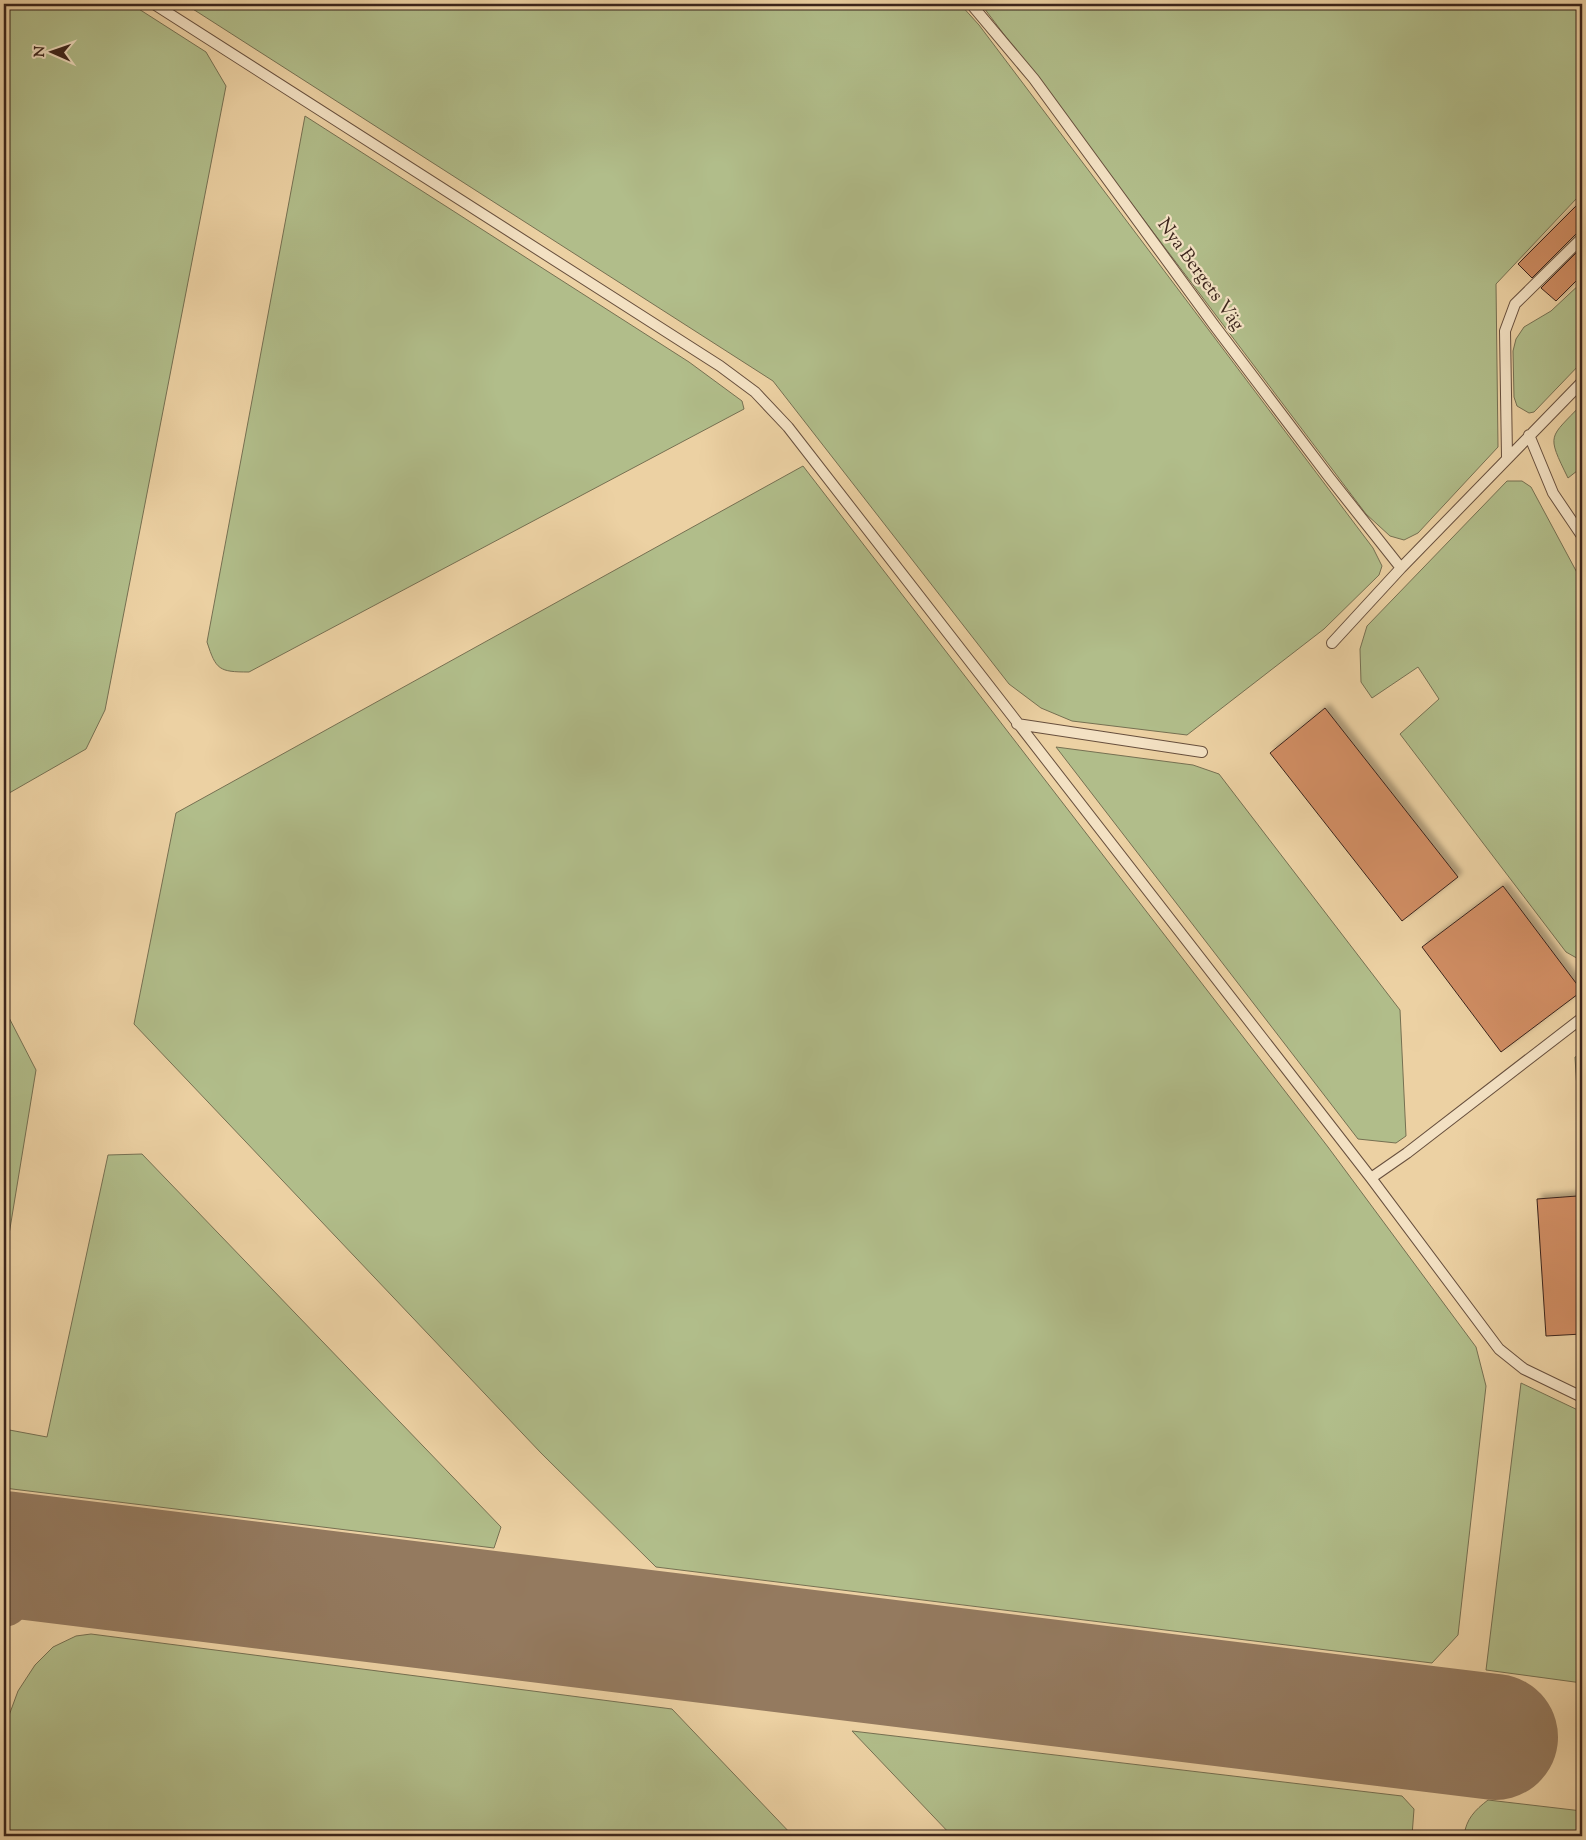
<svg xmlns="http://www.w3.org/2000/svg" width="1586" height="1840" viewBox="0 0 1586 1840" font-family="'Sorts Mill Goudy',serif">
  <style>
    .green { fill: #b1bd8a; stroke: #767052 }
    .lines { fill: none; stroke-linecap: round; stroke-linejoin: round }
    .taxiway { stroke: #947a5f; stroke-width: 50 }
    .runway { stroke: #947a5f; stroke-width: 126 }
    .building { fill: #d08d64; stroke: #3b241b; filter: url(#shadow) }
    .lane-casing { stroke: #674f3d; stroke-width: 12 }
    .lane { stroke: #f3e1c3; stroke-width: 10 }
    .labels { text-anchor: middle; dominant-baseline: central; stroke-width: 4.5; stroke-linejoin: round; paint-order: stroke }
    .street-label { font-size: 19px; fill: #3b241b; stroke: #f3e1c3 }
  </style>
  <defs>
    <filter id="shadow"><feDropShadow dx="4.5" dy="-4.5" stdDeviation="2.5" flood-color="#0004"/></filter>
  </defs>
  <rect width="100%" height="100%" fill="#ecd1a3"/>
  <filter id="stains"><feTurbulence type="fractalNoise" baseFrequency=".004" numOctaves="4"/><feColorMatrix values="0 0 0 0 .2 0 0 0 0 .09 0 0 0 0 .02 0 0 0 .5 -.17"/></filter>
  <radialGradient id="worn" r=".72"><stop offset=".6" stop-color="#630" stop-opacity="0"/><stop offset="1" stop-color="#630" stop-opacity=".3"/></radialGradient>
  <!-- green -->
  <path class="green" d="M 4,4 L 131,4 L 206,52 L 226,86 L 105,710 L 86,749 L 4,796 Z
    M 185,4 L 960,4 L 979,25 L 1373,548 L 1382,566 L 1379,575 L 1324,629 L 1187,735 L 1072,721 L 1041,708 L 1009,684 L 773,381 Z
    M 981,4 L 1582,4 L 1582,195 L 1577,198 L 1496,284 L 1498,447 L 1418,533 L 1404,540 L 1390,536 L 1366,514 Z
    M 305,116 L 689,362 L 742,401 L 744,409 L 249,672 C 219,672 216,670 207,642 Z
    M 1582,282 L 1582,362 L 1534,412 L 1529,413 L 1517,406 L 1514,397 L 1513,351 L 1516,339 L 1524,327 L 1551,311 Z
    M 1582,404 L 1582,467 L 1568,478 C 1546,433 1549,439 1582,404 Z
    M 803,466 L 1328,1147 L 1476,1347 L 1486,1386 L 1458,1635 L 1432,1663 L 656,1567 L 541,1453 L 134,1024 L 176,813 Z
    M 1507,481 L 1522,481 L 1531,487 L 1581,580 L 1582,961 L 1566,952 L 1400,734 L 1439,699 L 1418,667 L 1372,698 L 1361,682 L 1360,649 L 1367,626 Z
    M 1056,747 L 1193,765 L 1219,774 L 1400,1010 L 1406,1136 L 1396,1143 L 1358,1139 Z
    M 4,1008 L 36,1070 L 4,1265 Z
    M 1582,1054 L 1582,1172 L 1575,1057 Z
    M 142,1154 L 501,1527 L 494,1548 L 4,1488 L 4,1429 L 47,1437 L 108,1155 Z
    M 1521,1383 L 1582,1412 L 1582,1683 L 1486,1670 Z
    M 91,1634 L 672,1709 L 793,1836 L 4,1836 L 4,1729 L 18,1691 L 35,1665 L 53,1647 L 76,1636 Z
    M 852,1731 L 1402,1796 L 1414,1809 L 1412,1836 L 952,1836 Z
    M 1488,1800 L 1582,1811 L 1582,1836 L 1464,1836 C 1466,1819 1475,1810 1488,1800 Z"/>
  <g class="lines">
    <!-- taxiway -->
    <path class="taxiway" d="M 4,1602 C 22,1583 44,1569 70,1567 L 255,1585"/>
    <!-- runway -->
    <path class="runway" d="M 4,1554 L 1495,1737"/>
  </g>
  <!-- building -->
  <path class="building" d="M 1582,200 L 1582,231 L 1577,233 L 1532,278 L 1518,264 Z
    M 1582,247 L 1582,275 L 1556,301 L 1541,288 Z
    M 1325,708 L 1458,877 L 1402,921 L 1270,753 Z
    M 1503,886 L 1582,991 L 1501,1052 L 1422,947 Z
    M 1577,1196 L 1582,1271 L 1582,1334 L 1546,1336 L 1537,1199 Z"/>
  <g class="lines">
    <!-- lane casing -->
    <g class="lane-casing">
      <path id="lane" d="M 154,4 L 720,366 L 755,392 L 788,427 L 1371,1178 L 1499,1349 L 1524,1369 L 1582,1397
        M 971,4 L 1034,79 L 1214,325 L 1329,477 L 1401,568
        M 1529,435 L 1553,493 L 1582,536
        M 1507,457 L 1505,331 L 1515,304 L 1582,238
        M 1332,643 L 1401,568 L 1582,382
        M 1017,724 L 1202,752
        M 1371,1178 L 1407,1153 L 1582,1018"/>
    </g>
    <!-- lane -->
    <use href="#lane" class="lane"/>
  </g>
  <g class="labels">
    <!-- street labels -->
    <g class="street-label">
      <text transform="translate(1200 275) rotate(54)">Nya Bergets Väg</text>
    </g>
  </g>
  <!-- margin -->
  <rect width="1586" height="1840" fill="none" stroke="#ecd1a3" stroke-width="20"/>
  <rect x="5" y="5" width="1576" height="1830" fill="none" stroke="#3b241b" stroke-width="2.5"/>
  <rect x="10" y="10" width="1566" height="1820" fill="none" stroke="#3b241b"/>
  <!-- north arrow -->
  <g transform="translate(52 52) rotate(272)" stroke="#f3e1c3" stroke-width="4" paint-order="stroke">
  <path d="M0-4L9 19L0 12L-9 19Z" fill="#3b241b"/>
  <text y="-8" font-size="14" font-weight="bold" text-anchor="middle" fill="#3b241b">N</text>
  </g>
  <rect width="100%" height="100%" filter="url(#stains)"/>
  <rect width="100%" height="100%" fill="url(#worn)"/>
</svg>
